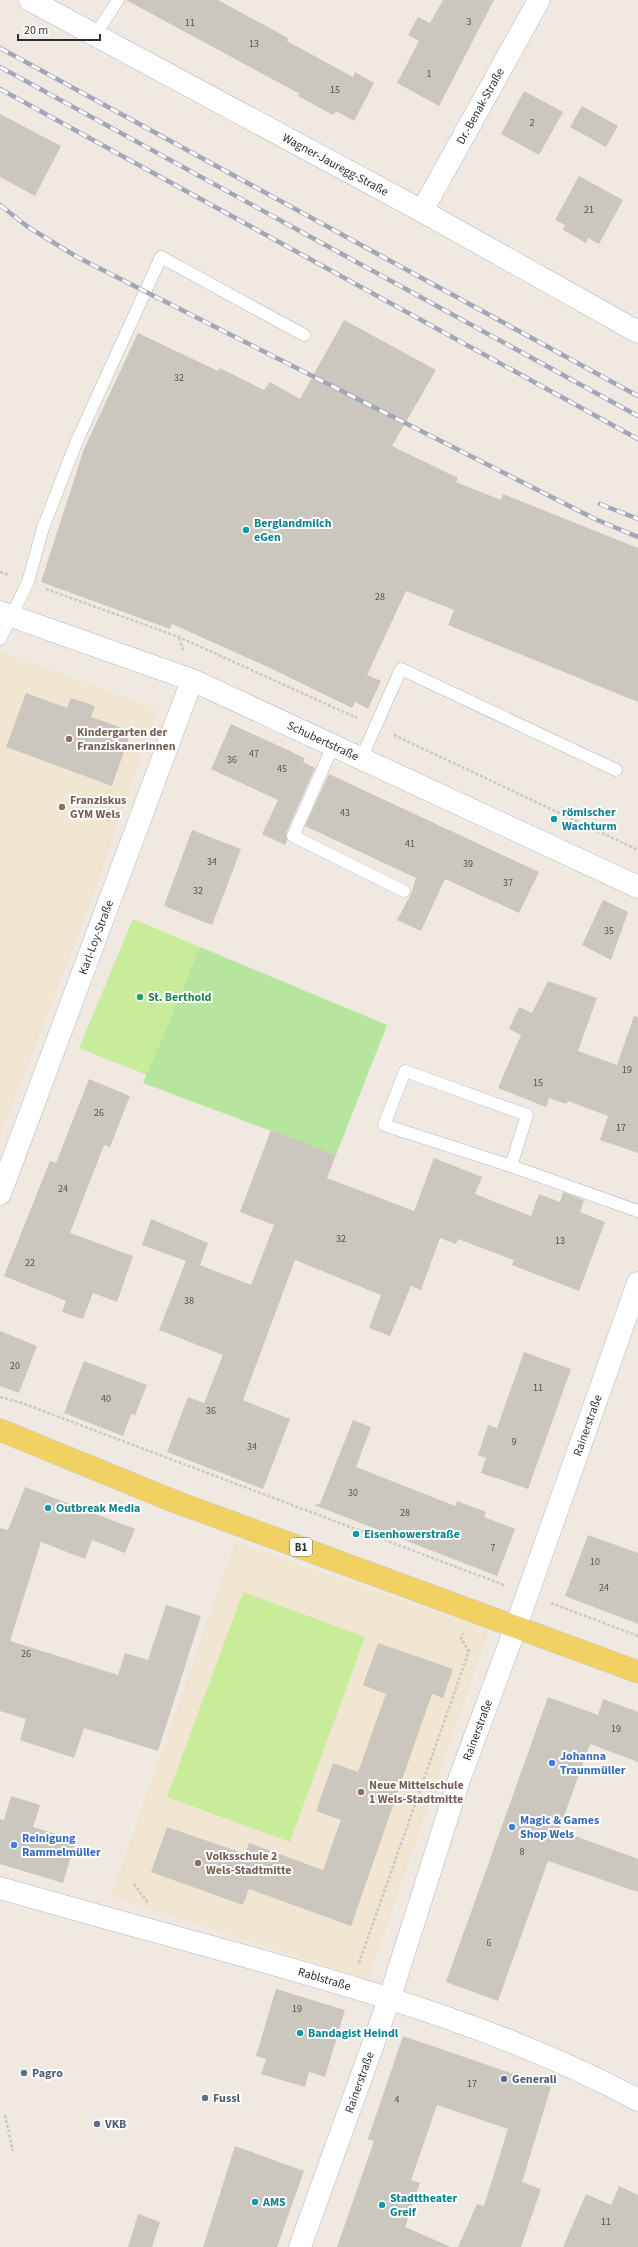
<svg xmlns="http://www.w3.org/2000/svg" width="638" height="2247" viewBox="0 0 638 2247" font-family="'Source Sans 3',sans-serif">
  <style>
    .education { fill: #f0e6d1 }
    .green { fill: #b6e59e }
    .pitch { fill: #c9ec9a }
    .building { fill: #cbc7bf }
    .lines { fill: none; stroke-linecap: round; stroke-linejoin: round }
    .service-casing { stroke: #b4b7c1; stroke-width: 13 }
    .minor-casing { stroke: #b4b7c1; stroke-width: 23 }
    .tertiary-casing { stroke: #b4b7c1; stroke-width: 23 }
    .primary-casing { stroke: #c9c9c9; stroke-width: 23 }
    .path { stroke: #c9c9c9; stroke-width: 2.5; stroke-dasharray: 3 2; stroke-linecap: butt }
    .service { stroke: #fff; stroke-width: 12 }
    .minor { stroke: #fff; stroke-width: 22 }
    .tertiary { stroke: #fff; stroke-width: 22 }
    .primary { stroke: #f2d163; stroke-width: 22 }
    .rail-casing { stroke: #a3a6b8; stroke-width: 4.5 }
    .rail { stroke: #fff; stroke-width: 3; stroke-dasharray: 9; stroke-linecap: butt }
    .culture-dot { fill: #0f9aa8; stroke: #fff; stroke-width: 1.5 }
    .education-dot { fill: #8d6e63; stroke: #fff; stroke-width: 1.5 }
    .leisure-dot { fill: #2e9e5b; stroke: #fff; stroke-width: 1.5 }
    .shop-dot { fill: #3f7fe0; stroke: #fff; stroke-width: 1.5 }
    .service-dot { fill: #5c6f8a; stroke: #fff; stroke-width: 1.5 }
    .labels { text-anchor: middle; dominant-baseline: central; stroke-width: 4; stroke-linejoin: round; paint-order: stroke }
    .number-label { font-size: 10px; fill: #555452 }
    .shield { fill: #fff; stroke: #6d6d6d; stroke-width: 1 }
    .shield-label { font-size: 11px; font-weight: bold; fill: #2e2e2e }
    .street-label { font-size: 12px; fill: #2e2e2e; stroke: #fff }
    .culture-label { font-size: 12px; font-weight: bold; fill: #0d838f; stroke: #fff; text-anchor: start }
    .education-label { font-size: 12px; font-weight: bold; fill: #785e54; stroke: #fff; text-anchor: start }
    .leisure-label { font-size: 12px; font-weight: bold; fill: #27864d; stroke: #fff; text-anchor: start }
    .shop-label { font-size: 12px; font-weight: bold; fill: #366cbe; stroke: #fff; text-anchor: start }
    .service-label { font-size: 12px; font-weight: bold; fill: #4e5e75; stroke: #fff; text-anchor: start }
  </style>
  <rect width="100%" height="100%" fill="#efe9e1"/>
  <!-- education -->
  <path class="education" d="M 0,651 L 157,709 L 90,905 L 0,1137 Z
    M 235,1542 L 489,1630 L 368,1980 L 111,1896 Z"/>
  <!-- green -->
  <path class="green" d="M 200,947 L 387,1025 L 336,1155 L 143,1083 Z"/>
  <!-- pitch -->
  <path class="pitch" d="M 133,919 L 200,947 L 147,1075 L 79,1048 Z
    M 243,1592 L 365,1637 L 290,1842 L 167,1797 Z"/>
  <!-- building -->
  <path class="building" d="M 126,0 L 218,0 L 288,38 L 287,41 L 353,77 L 355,72 L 374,83 L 354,121 L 336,111 L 333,115 L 298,96 L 300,94 Z
    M 443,0 L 494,0 L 439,106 L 397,83 L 419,41 L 408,35 L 418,17 L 430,23 Z
    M 524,91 L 563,112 L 539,155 L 501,134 Z
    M 582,106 L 618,126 L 606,147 L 570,127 Z
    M 0,114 L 61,146 L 35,196 L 0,177 Z
    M 579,176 L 623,200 L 599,244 L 588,238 L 586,243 L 563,230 L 565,225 L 555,220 Z
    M 344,320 L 436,370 L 392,446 L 458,478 L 456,482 L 501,500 L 503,494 L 638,548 L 638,702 L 448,625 L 454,610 L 406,591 L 367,675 L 381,681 L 368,709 L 355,702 L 352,708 L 268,667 L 172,624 L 170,629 L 41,582 L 84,449 L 138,333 L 218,371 L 220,368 L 264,390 L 270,382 L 300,399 Z
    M 26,693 L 67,708 L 71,698 L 95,706 L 91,717 L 131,731 L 112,786 L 6,747 Z
    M 231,724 L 305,758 L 303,762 L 315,768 L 286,833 L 287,840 L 285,845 L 262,834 L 278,800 L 211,769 Z
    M 329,774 L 539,872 L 519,913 L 445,879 L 421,931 L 397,920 L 411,894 L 416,878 L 305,826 Z
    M 192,830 L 241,849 L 212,925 L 164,906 Z
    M 603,900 L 628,912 L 611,960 L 582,945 Z
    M 548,981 L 597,998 L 578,1051 L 617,1065 L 634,1016 L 638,1017 L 638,1153 L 600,1140 L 608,1116 L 568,1101 L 566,1104 L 549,1098 L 546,1107 L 498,1088 L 521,1035 L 509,1029 L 519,1007 L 532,1013 Z
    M 89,1079 L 130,1096 L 110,1147 L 104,1145 L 70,1233 L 133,1256 L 117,1302 L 93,1293 L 83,1319 L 62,1312 L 66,1301 L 4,1276 L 50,1161 L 56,1163 Z
    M 271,1130 L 336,1155 L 327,1178 L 414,1211 L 434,1158 L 482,1177 L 475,1194 L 531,1216 L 539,1194 L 560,1202 L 563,1192 L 584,1200 L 580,1212 L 605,1222 L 579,1291 L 512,1265 L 514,1260 L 458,1239 L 456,1244 L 440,1238 L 421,1290 L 411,1286 L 390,1336 L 369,1328 L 381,1295 L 295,1260 L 243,1400 L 290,1419 L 263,1489 L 167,1452 L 188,1397 L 204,1403 L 223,1355 L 159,1330 L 186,1261 L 142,1245 L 151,1219 L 208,1243 L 200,1265 L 251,1285 L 274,1225 L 240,1212 Z
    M 0,1331 L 37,1346 L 19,1393 L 0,1386 Z
    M 524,1352 L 571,1369 L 528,1489 L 481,1473 L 486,1458 L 478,1455 L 488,1425 L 497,1428 Z
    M 84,1361 L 147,1385 L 135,1415 L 131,1414 L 123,1436 L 64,1413 Z
    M 353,1420 L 371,1427 L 356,1467 L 455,1506 L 457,1501 L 486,1512 L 484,1517 L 515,1529 L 497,1576 L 314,1505 L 320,1504 Z
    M 25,1487 L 135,1529 L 125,1553 L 92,1540 L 85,1559 L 41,1542 L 10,1641 L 118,1675 L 125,1653 L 148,1660 L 166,1605 L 201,1616 L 158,1751 L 84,1728 L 74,1758 L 20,1740 L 26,1719 L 0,1711 L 0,1528 L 8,1530 Z
    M 588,1535 L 638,1553 L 638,1624 L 565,1596 Z
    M 378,1643 L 453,1669 L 443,1698 L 432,1694 L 351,1926 L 249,1889 L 243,1905 L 151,1872 L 167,1827 L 245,1854 L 249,1843 L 323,1870 L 341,1820 L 316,1811 L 333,1763 L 358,1772 L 386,1694 L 363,1685 Z
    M 548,1697 L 598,1715 L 603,1699 L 638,1712 L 638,1762 L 590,1744 L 559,1830 L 638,1859 L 638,1892 L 548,1861 L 498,2001 L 446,1982 Z
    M 11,1796 L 40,1805 L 33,1827 L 76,1840 L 63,1883 L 0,1864 L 0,1819 L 4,1820 Z
    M 276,1989 L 345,2010 L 325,2077 L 309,2072 L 305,2087 L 261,2074 L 266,2059 L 256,2056 Z
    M 403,2036 L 551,2087 L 522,2182 L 541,2189 L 521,2247 L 458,2247 L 477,2204 L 484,2206 L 508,2129 L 437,2105 L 411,2180 L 420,2183 L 405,2227 L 451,2247 L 337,2247 L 374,2141 L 368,2139 Z
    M 235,2146 L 304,2171 L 277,2247 L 203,2247 Z
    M 619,2186 L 638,2195 L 638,2247 L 563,2247 L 586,2194 L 611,2205 Z
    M 138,2214 L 160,2222 L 152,2247 L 128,2247 Z"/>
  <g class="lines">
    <!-- service casing -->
    <g class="service-casing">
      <path id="service" d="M 95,35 L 118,0
        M 0,639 L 28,582 L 43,528 L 76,443 L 161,257 L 304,335
        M 333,746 L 293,836 L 404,891
        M 361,759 L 401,669 L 616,770
        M 511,1166 L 527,1115 L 405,1071 L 384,1125 L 511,1166 L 638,1211"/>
    </g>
    <!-- minor casing -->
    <g class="minor-casing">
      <g id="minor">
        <path id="s1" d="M 30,0 L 422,211 L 638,332"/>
        <path id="s2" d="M 422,211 L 539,0"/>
        <path id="s3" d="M 0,1194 L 192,680"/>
        <path id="s4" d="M 516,1626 L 638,1283"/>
        <path id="s5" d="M 0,1888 C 80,1911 161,1933 241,1955 C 377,1993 513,2033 638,2100"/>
        <path id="s6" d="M 300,2247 L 390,1997"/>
      </g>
    </g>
    <!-- tertiary casing -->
    <g class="tertiary-casing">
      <g id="tertiary">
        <path id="s7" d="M 0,612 L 192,680 L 638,887"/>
        <path id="s8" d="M 390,1997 L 459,1780 L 516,1626"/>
      </g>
    </g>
    <!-- primary casing -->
    <g class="primary-casing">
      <path id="primary" d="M 0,1430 L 171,1500 L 638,1672"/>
    </g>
    <!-- path -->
    <path class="path" d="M 0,572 L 9,575
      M 46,589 L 179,637 L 357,718
      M 179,638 L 183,650
      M 394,735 L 638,850
      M 0,1397 L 22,1403 L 504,1585
      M 551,1603 L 638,1636
      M 134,1884 L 148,1903
      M 359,1963 L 469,1651 L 461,1639 L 463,1633
      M 5,2115 L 13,2151"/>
    <!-- service -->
    <use href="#service" class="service"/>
    <!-- minor -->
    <use href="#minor" class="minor"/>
    <!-- tertiary -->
    <use href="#tertiary" class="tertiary"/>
    <!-- primary -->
    <use href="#primary" class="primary"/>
    <!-- rail casing -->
    <g class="rail-casing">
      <path id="rail" d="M 0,48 L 638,396
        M 0,67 L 638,416
        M 0,89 L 638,439
        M 0,205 L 28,227 L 77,257 L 595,519 L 638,537
        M 600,504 L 638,519"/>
    </g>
    <!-- rail -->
    <use href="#rail" class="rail"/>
  </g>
  <!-- markers -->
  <g class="culture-dot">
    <circle cx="246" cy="530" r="4"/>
    <circle cx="554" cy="819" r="4"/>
    <circle cx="48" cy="1508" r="4"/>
    <circle cx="356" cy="1534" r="4"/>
    <circle cx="300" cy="2033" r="4"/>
    <circle cx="255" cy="2202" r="4"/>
    <circle cx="382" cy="2205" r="4"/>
  </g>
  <g class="education-dot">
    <circle cx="69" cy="739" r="4"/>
    <circle cx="62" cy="807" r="4"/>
    <circle cx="361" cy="1792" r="4"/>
    <circle cx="198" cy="1863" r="4"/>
  </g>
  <circle class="leisure-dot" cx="140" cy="997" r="4"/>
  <g class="shop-dot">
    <circle cx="552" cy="1763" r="4"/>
    <circle cx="512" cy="1827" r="4"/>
    <circle cx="14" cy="1845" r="4"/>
  </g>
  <g class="service-dot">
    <circle cx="24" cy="2073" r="4"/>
    <circle cx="504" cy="2079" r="4"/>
    <circle cx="205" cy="2098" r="4"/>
    <circle cx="97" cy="2124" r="4"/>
  </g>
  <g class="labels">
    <!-- number labels -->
    <g class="number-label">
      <text x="469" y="22">3</text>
      <text x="190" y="23">11</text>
      <text x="254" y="44">13</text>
      <text x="429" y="74">1</text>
      <text x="335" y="90">15</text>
      <text x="532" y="123">2</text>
      <text x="589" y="210">21</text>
      <text x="179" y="378">32</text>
      <text x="380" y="597">28</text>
      <text x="254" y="754">47</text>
      <text x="232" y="760">36</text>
      <text x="282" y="769">45</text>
      <text x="345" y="813">43</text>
      <text x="410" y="844">41</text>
      <text x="212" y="862">34</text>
      <text x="468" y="864">39</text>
      <text x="508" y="883">37</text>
      <text x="198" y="891">32</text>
      <text x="609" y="931">35</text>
      <text x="627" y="1070">19</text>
      <text x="538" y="1083">15</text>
      <text x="99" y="1113">26</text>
      <text x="621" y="1128">17</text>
      <text x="63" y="1189">24</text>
      <text x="341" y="1239">32</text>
      <text x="560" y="1241">13</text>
      <text x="30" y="1263">22</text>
      <text x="189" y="1301">38</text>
      <text x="15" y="1366">20</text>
      <text x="538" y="1388">11</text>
      <text x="106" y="1399">40</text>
      <text x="211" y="1411">36</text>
      <text x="514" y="1442">9</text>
      <text x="252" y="1447">34</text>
      <text x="353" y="1493">30</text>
      <text x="405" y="1513">28</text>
      <text x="493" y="1548">7</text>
      <text x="595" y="1562">10</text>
      <text x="604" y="1588">24</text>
      <text x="26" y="1654">26</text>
      <text x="616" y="1729">19</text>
      <text x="522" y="1852">8</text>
      <text x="489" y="1943">6</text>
      <text x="297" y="2009">19</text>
      <text x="472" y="2084">17</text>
      <text x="397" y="2100">4</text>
      <text x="606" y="2222">11</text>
    </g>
    <!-- shield labels -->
    <rect class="shield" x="290" y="1538" width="22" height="18" rx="3"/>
    <g class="shield-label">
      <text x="301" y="1547">B1</text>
    </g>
    <!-- street labels -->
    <g class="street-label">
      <text stroke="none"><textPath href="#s2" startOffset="120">Dr.-Benak-Straße</textPath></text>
      <text stroke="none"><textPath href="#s1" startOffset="347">Wagner-Jauregg-Straße</textPath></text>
      <text stroke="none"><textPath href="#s7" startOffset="348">Schubertstraße</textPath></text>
      <text stroke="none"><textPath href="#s3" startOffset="274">Karl-Loy-Straße</textPath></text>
      <text stroke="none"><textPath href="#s4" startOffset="213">Rainerstraße</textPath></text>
      <text stroke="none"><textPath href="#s8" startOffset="281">Rainerstraße</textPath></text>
      <text stroke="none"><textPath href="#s5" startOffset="337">Rablstraße</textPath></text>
      <text stroke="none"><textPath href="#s6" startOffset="175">Rainerstraße</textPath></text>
    </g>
    <!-- culture labels -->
    <g class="culture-label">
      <text x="254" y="523">Berglandmilch<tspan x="254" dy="14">eGen</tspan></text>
      <text x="562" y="812">römischer<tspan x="562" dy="14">Wachturm</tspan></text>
      <text x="56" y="1508">Outbreak Media</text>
      <text x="364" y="1534">Eisenhowerstraße</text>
      <text x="308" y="2033">Bandagist Heindl</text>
      <text x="390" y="2198">Stadttheater<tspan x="390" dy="14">Greif</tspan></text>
      <text x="263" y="2202">AMS</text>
    </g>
    <!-- education labels -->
    <g class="education-label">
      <text x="77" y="732">Kindergarten der<tspan x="77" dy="14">Franziskanerinnen</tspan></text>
      <text x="70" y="800">Franziskus<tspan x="70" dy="14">GYM Wels</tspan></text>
      <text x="369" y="1785">Neue Mittelschule<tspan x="369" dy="14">1 Wels-Stadtmitte</tspan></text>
      <text x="206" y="1856">Volksschule 2<tspan x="206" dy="14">Wels-Stadtmitte</tspan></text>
    </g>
    <!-- leisure labels -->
    <g class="leisure-label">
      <text x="148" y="997">St. Berthold</text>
    </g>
    <!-- shop labels -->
    <g class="shop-label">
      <text x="560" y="1756">Johanna<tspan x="560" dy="14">Traunmüller</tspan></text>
      <text x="520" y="1820">Magic &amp; Games<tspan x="520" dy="14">Shop Wels</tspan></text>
      <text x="22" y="1838">Reinigung<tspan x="22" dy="14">Rammelmüller</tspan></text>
    </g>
    <!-- service labels -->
    <g class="service-label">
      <text x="32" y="2073">Pagro</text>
      <text x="512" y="2079">Generali</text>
      <text x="213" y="2098">Fussl</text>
      <text x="105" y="2124">VKB</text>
    </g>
  </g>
  <!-- scale -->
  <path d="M18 34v6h82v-6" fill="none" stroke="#2e2e2e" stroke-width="2"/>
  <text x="24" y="34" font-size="12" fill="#2e2e2e" stroke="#ffffff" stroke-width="3" paint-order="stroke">20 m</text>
</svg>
